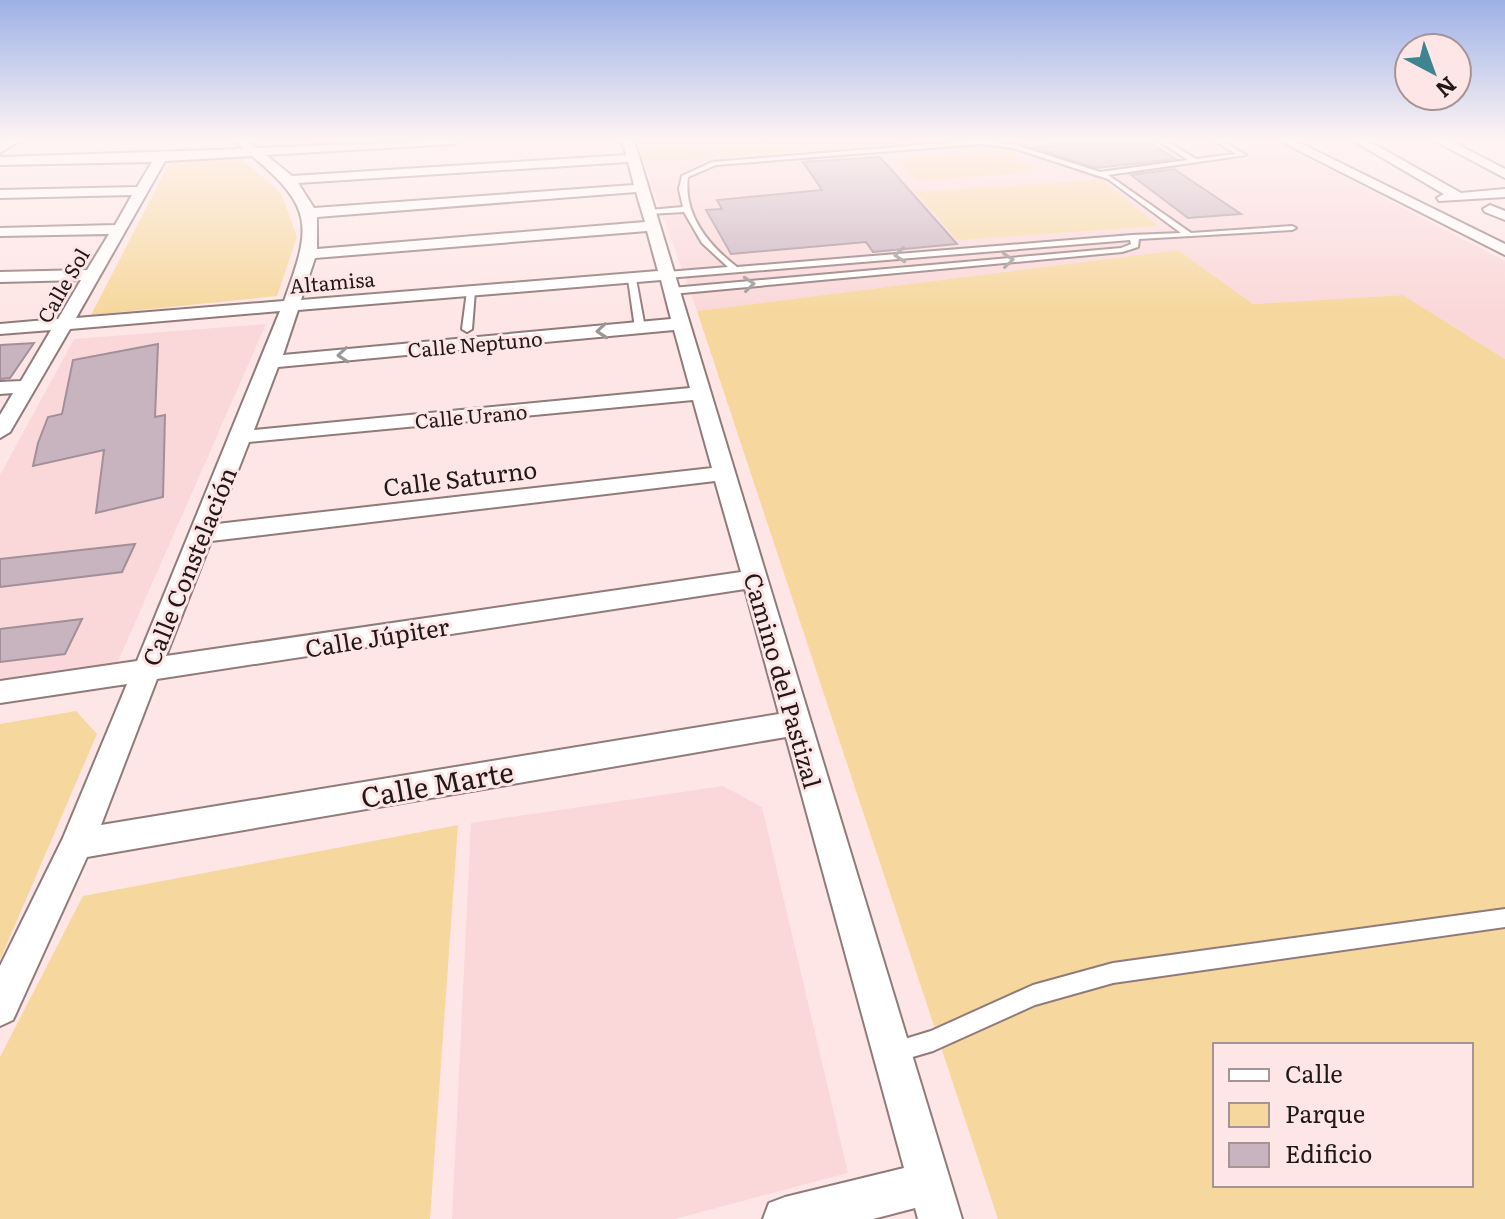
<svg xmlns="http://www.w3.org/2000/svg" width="1505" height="1219" viewBox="0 0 1505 1219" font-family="Literata,serif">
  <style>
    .built { fill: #fad8d9 }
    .green { fill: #f6d89e; fill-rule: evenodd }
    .building { fill: #c8b4bf; stroke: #a28f99; stroke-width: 2 }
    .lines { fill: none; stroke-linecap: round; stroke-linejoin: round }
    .service-casing { stroke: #907a7a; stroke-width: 4 }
    .minor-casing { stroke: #907a7a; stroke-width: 4 }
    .service { fill: #fff; fill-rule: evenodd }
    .minor { fill: #fff; fill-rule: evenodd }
    .oneway { stroke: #9b9797 }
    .labels { text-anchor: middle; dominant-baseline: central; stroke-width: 6; stroke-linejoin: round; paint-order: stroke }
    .far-street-label { font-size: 20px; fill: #211818; stroke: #fee6e6 }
    .street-label { font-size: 24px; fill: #211818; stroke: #fee6e6 }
    .near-street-label { font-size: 28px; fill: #211818; stroke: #fee6e6 }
  </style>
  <rect width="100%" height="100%" fill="#fee6e6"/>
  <!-- built -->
  <path class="built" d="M 952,140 L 1273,140 L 1505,261 L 1505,359 L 1403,295 L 1253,304 L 1178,250 L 697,311 L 644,163 Z
    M 266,324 L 116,666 L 0,680 L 0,475 L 74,339 Z
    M 723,786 L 762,807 L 848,1173 L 675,1219 L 452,1219 L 471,823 Z"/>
  <!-- green -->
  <path class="green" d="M 638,140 L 952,140 L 644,163 Z
    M 1006,150 L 1034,172 L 917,181 L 895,159 Z
    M 238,156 L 281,193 L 297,237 L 277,296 L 91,315 L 171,160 Z
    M 1102,180 L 1158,226 L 957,240 L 916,192 Z
    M 1178,250 L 1253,304 L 1403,295 L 1505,359 L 1505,1219 L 998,1219 L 697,311 ZM 1215,1045 L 1471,1045 L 1471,1185 L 1215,1185 Z
    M 76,711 L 97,734 L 0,960 L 0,724 Z
    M 458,825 L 430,1219 L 0,1219 L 0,1057 L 83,896 Z"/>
  <!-- building -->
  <path class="building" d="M 1044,140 L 1145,140 L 1176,159 L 1096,168 L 1032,147 L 1053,146 Z
    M 880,157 L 957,244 L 873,252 L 866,242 L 731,254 L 706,210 L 722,209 L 717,200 L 822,190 L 803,162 Z
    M 1174,169 L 1241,214 L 1188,218 L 1131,175 Z
    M 34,343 L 10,378 L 0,379 L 0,345 Z
    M 158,344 L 155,417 L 165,415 L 163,497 L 96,513 L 104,450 L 33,466 L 38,443 L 48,417 L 62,414 L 73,360 Z
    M 135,544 L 122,572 L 0,587 L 0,559 Z
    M 82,619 L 65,654 L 0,662 L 0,629 Z"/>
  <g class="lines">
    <!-- service casing -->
    <g class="service-casing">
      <path id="service" d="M 982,140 L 1016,145 L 1100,172 L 1188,160 L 1157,140 L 1165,140 L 1196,159 L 1236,154 L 1213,140 L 1221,140 L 1246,155 L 1108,175 L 1191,233 L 1292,226 L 1296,228 L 1292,230 L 1139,239 L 1138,247 L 1122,252 L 672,294 L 668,291 L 672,288 L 1121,248 L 1131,244 L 1130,240 L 667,278 L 663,275 L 667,272 L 728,267 L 702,243 L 684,212 L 649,214 L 645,212 L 649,210 L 683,207 L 679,189 L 682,176 L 712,162 ZM 981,144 L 1013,148 L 1108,179 L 1181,233 L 1132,235 L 737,267 C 708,245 683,214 688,177 L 716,165 Z
        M 632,276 L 636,279 L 645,328 L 640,331 L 635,328 L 628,279 Z
        M 471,288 L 475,291 L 472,329 L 467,332 L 462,329 L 467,291 Z
        M 1505,909 L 1505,927 L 1113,983 L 1035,1005 L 933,1051 L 892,1063 L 885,1059 L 881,1052 L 885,1045 L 931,1031 L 1033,985 L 1113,963 Z"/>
    </g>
    <!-- minor casing -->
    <g class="minor-casing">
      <path id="minor" d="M 6,140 L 21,140 L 0,153 L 0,144 Z
        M 233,140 L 247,140 L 257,148 L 459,140 L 453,144 L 266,155 L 292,176 L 626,155 L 622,140 L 634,140 L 962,1219 L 918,1219 L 915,1208 L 873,1219 L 763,1219 L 769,1203 L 785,1197 L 904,1168 L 786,737 L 87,857 L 13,1020 L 0,1026 L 0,966 L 63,838 L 127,684 L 0,703 L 0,681 L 137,661 L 280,311 L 70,329 L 10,432 L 0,438 L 0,415 L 13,393 L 0,394 L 0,382 L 21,381 L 51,330 L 0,334 L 0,324 L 58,319 L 81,280 L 0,282 L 0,272 L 87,270 L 109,234 L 0,236 L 0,228 L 115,225 L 132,195 L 0,198 L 0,190 L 137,187 L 152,162 L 0,165 L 0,157 L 243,149 ZM 252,156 C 315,208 311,227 284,301 L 76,318 L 165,161 ZM 628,162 L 634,185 L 314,208 L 298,183 ZM 636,192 L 645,222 L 317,249 L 317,217 ZM 647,231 L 658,271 L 301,300 L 315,258 ZM 661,280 L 671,319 L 283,355 L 298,310 ZM 674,330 L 690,388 L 254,430 L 278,367 ZM 693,400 L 712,468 L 217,524 L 249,442 ZM 715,481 L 741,572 L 166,656 L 211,541 ZM 745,589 L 779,714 L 101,825 L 157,679 Z
        M 1278,140 L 1294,140 L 1505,244 L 1505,255 Z
        M 1352,140 L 1367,140 L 1461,193 L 1505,189 L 1505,197 L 1439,201 L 1437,198 L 1444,194 Z
        M 1433,140 L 1449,140 L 1505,169 L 1505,178 Z
        M 1490,205 L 1505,211 L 1505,220 L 1485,212 L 1483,209 Z"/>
    </g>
    <!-- service -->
    <use href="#service" class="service"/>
    <!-- minor -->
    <use href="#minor" class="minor"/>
  </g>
  <!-- one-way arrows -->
  <defs><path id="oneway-chevron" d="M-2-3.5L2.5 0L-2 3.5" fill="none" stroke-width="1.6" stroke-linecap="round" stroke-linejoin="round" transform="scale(2)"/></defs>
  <g class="oneway">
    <use href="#oneway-chevron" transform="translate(900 255) rotate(175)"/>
    <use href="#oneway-chevron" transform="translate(1008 260) rotate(-5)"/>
    <use href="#oneway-chevron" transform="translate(749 284) rotate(-5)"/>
    <use href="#oneway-chevron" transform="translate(602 331) rotate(175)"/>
    <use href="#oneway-chevron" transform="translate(343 355) rotate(175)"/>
  </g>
  <!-- sky -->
  <linearGradient id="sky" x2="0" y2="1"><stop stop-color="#9db1e6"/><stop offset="0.45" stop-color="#fff4f4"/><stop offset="1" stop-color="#fff4f4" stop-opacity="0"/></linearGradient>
  <rect width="1505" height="311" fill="url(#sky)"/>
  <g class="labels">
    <!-- far-street labels -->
    <g class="far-street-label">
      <text transform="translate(332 281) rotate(-5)">Altamisa</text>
      <text transform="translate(62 285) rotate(-60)">Calle Sol</text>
      <text transform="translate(475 343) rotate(-5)">Calle Neptuno</text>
      <text transform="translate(471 415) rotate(-5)">Calle Urano</text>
    </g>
    <!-- street labels -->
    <g class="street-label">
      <text transform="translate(460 477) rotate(-7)">Calle Saturno</text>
      <text transform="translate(188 566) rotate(-68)">Calle Constelación</text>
      <text transform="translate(377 636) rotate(-9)">Calle Júpiter</text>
      <text transform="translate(784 680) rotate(74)">Camino del Pastizal</text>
    </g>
    <!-- near-street labels -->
    <g class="near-street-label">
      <text transform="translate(437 783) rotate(-10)">Calle Marte</text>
    </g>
  </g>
  <!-- legend -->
  <rect x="1213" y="1043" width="260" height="144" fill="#fee6e6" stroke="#a69494" stroke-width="2"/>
  <rect x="1229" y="1069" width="40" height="12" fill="#ffffff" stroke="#a69494" stroke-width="2"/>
  <text x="1285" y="1083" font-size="24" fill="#211818">Calle</text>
  <rect x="1229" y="1103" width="40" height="24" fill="#f6d89e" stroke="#a69494" stroke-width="2"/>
  <text x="1285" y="1123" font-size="24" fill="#211818">Parque</text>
  <rect x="1229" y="1143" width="40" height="24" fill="#c8b4bf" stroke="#a69494" stroke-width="2"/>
  <text x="1285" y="1163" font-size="24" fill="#211818">Edificio</text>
  <!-- north arrow -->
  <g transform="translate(1433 72) rotate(139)"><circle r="38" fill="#fee6e6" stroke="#a69494" stroke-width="2"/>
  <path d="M0-6L14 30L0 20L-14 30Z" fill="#3f8491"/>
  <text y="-12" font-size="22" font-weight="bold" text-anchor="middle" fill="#211818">N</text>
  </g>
</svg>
